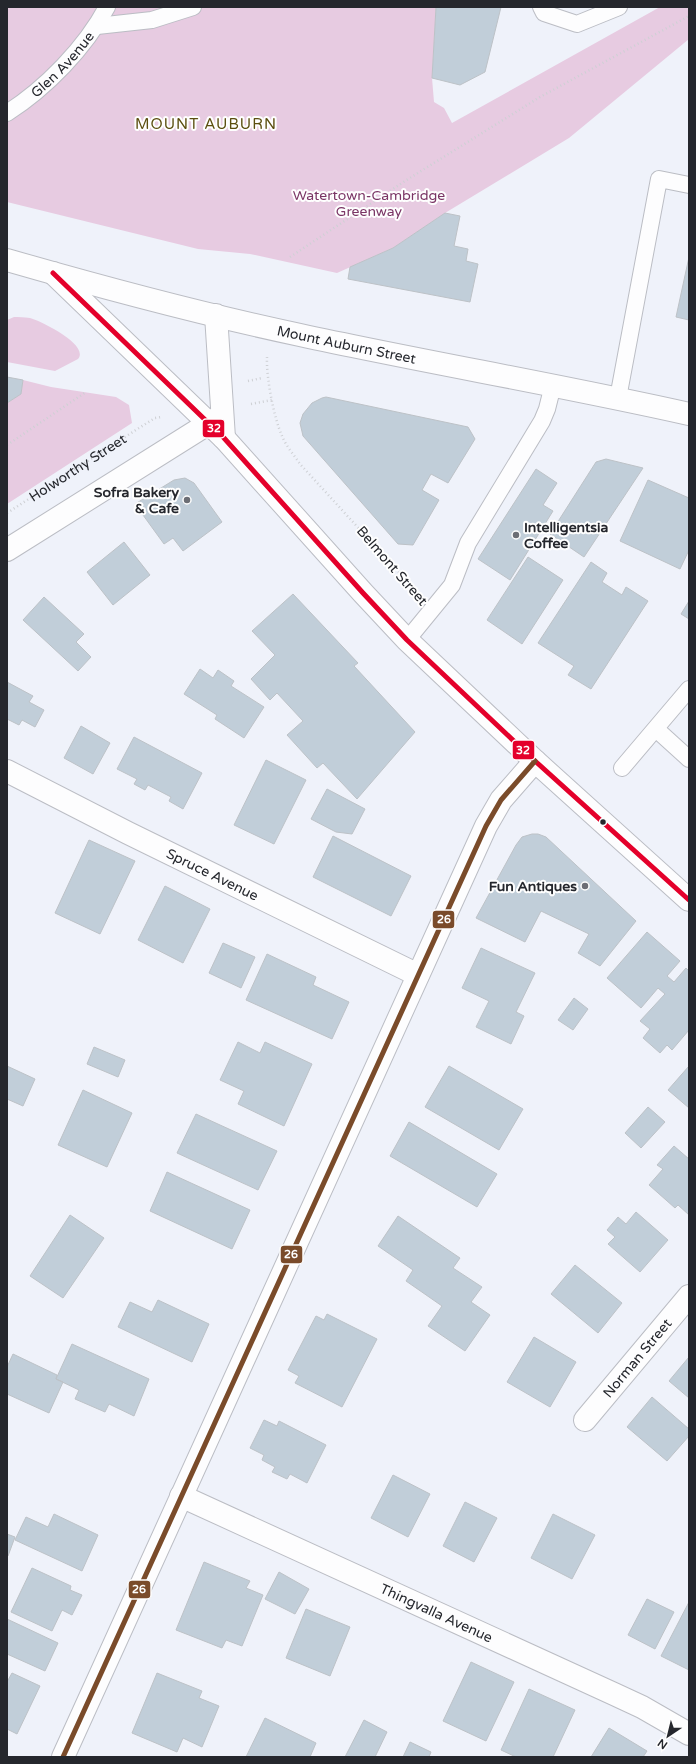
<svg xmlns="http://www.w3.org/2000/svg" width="696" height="1764" viewBox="0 0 696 1764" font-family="'Varela Round',sans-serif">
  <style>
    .green { fill: #e7cbe1 }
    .building { fill: #c1ced9; stroke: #bdc2c7 }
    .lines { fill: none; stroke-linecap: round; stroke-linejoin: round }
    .service-casing { stroke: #bbbdc4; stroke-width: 18 }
    .minor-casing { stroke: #bbbdc4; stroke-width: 24 }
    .primary-casing { stroke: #bbbdc4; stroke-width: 24 }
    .path { stroke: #ced0d4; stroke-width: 2.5; stroke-dasharray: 1 3; stroke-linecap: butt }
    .service { stroke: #fdfdfe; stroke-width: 16 }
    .minor { stroke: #fdfdfe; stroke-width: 22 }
    .primary { stroke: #fdfdfe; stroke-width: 22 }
    .bus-1-casing { stroke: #fefefe; stroke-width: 8 }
    .bus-2-casing { stroke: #fefefe; stroke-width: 8 }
    .bus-1 { stroke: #e4002b; stroke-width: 5 }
    .bus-2 { stroke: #7a4b2a; stroke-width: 5 }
    .poi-dot { fill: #6c6e75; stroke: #fefefe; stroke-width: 1.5 }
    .bus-dot { fill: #25272d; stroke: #fefefe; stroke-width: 1.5 }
    .labels { text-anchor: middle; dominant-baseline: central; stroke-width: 4; stroke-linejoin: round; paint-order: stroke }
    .street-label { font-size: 14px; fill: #25272d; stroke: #fefefe }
    .park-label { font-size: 14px; fill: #7a3565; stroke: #fefefe }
    .poi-label { font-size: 14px; font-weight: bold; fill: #25272d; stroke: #fefefe; text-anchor: end }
    .neighbourhood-label { font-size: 15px; letter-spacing: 1px; fill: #5b4e0f; stroke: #fefefe }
    .line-badge { stroke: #fefefe; stroke-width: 1.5 }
    .badge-label { font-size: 11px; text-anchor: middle; font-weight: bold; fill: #fff }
  </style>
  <rect width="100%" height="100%" fill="#eff2fa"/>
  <!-- green -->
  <path class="green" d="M 7,7 L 436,7 L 432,78 L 434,102 L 444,108 L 452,123 L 660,7 L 689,7 L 689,39 L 569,138 L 445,213 L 393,248 L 337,273 L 250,254 L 198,249 L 7,202 Z
    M 14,317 C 19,317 24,317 30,318 C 41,321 90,345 78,359 L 55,371 L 7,362 L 7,320 Z
    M 23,380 L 51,387 L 116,397 L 129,405 L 132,423 L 7,504 L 7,403 L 21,394 Z"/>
  <!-- building -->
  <path class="building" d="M 436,7 L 501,7 L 485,72 L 460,85 L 432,78 Z
    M 445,213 L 460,216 L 454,246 L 468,249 L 466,261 L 478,264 L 470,302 L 348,279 L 350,267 L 393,248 Z
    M 689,257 L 689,320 L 676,317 Z
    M 7,377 L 23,380 L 21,394 L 7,403 Z
    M 326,397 L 468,427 L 475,439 L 448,483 L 431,474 L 422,490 L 439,500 L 413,545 L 398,544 L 303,436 L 300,423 L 303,414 L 312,403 L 322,398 Z
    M 606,459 L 643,468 L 584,557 L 550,534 L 596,462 Z
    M 536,469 L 557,483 L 543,505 L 553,511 L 510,580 L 478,559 Z
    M 185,478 L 194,483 L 222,522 L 183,551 L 173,538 L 164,544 L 135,504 L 174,480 Z
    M 648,480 L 689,498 L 689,550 L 680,569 L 620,541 Z
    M 124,542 L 150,575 L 113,605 L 87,572 Z
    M 528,557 L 563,580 L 522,644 L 487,620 Z
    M 591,562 L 607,573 L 602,582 L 622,595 L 626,587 L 648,601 L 591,689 L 568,675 L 574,666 L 538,643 Z
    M 293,594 L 358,663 L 354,666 L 415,732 L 357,799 L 323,763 L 317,768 L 287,735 L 303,721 L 277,693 L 270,700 L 251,679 L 275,655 L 252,631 Z
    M 44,597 L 84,634 L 76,642 L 91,657 L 78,671 L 23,620 Z
    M 689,601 L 689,619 L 681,614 Z
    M 200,669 L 213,678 L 218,670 L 234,681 L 231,686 L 264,707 L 244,738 L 215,719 L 217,715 L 184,694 Z
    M 7,682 L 33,696 L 29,702 L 44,710 L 35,727 L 22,720 L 19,725 L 7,719 Z
    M 81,726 L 110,743 L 93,774 L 64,758 Z
    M 134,737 L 202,773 L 183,809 L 169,801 L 171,797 L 148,785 L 145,790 L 134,784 L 137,779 L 117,769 Z
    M 266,760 L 306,780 L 274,844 L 234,825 Z
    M 327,789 L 365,809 L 352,834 L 336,832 L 311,819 Z
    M 532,834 L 538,834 L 546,837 L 636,921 L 600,966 L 578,953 L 589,934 L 541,911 L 525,942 L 476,918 L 516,845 L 522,837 Z
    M 333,836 L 411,876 L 391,916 L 313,877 Z
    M 89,840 L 135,861 L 100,934 L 55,913 Z
    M 165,886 L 210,909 L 183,963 L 138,940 Z
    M 647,932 L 680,961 L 667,976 L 674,982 L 686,968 L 689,971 L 689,1030 L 672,1050 L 667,1045 L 660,1053 L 643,1038 L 650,1029 L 640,1021 L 665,994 L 658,988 L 641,1008 L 607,978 Z
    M 223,943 L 255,957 L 241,988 L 209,973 Z
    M 481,948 L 535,973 L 516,1012 L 524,1016 L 511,1044 L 476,1027 L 489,1001 L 462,988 Z
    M 267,954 L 316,977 L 313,985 L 349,1002 L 332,1039 L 246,1000 Z
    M 574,998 L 588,1009 L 573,1030 L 558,1020 Z
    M 238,1042 L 260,1053 L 265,1042 L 312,1064 L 284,1126 L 238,1104 L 244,1091 L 220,1080 Z
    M 94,1047 L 125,1060 L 118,1077 L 87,1064 Z
    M 7,1066 L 35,1079 L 23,1106 L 7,1099 Z
    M 449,1066 L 523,1109 L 499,1150 L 425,1107 Z
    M 689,1066 L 689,1108 L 668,1090 Z
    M 83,1090 L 132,1113 L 107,1167 L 58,1145 Z
    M 648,1107 L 665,1122 L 641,1148 L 625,1133 Z
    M 196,1114 L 277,1151 L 258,1190 L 177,1153 Z
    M 409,1122 L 497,1174 L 477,1207 L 390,1156 Z
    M 674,1146 L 689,1159 L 689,1215 L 678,1205 L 675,1208 L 649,1185 L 663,1169 L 657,1165 Z
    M 167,1172 L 250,1210 L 232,1249 L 150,1211 Z
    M 636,1212 L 668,1240 L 640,1272 L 608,1244 L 615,1237 L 607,1230 L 618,1217 L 626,1224 Z
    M 70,1215 L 104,1238 L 63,1298 L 30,1276 Z
    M 398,1216 L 460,1258 L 453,1268 L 482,1287 L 471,1302 L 490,1315 L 465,1351 L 428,1326 L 442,1306 L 406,1281 L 413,1270 L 378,1246 Z
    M 575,1265 L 622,1303 L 598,1333 L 551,1294 Z
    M 158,1300 L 209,1324 L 192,1362 L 118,1327 L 130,1302 L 152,1312 Z
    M 327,1314 L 377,1339 L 342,1407 L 295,1383 L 299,1376 L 288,1370 L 316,1316 L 324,1320 Z
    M 534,1337 L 576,1362 L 550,1407 L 507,1382 Z
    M 72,1344 L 149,1379 L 134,1416 L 109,1404 L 105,1412 L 75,1399 L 79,1390 L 56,1379 Z
    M 13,1354 L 57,1375 L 56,1379 L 63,1382 L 49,1413 L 7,1394 L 7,1367 Z
    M 689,1357 L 689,1398 L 669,1381 Z
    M 652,1397 L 689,1429 L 689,1436 L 667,1461 L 627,1427 Z
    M 264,1420 L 277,1426 L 279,1421 L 326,1445 L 307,1483 L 290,1474 L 287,1479 L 272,1472 L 275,1467 L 262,1460 L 264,1455 L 250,1448 Z
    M 393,1475 L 430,1494 L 408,1537 L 371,1518 Z
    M 465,1502 L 497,1518 L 474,1562 L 443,1546 Z
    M 54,1514 L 98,1535 L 82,1571 L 15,1540 L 26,1517 L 48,1527 Z
    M 553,1514 L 595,1535 L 572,1579 L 531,1558 Z
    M 7,1534 L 15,1537 L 8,1556 L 7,1556 Z
    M 204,1562 L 250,1581 L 246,1588 L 263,1595 L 242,1646 L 226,1640 L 222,1648 L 176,1630 Z
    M 32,1568 L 71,1586 L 70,1590 L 82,1595 L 72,1615 L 62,1610 L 52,1631 L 11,1612 Z
    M 279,1572 L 309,1589 L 295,1614 L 265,1599 Z
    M 647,1599 L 674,1612 L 655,1649 L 628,1635 Z
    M 689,1602 L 689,1670 L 661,1656 Z
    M 306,1609 L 350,1627 L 330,1676 L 286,1658 Z
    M 7,1619 L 58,1643 L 45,1671 L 7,1654 Z
    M 471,1662 L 514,1682 L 486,1741 L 443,1721 Z
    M 12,1673 L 40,1686 L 17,1734 L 7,1729 L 7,1682 Z
    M 157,1673 L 202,1691 L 199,1698 L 219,1706 L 202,1747 L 183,1738 L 177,1752 L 132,1733 Z
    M 529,1689 L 575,1710 L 553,1757 L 516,1757 L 501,1750 Z
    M 265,1718 L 316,1743 L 310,1757 L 246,1757 Z
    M 364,1720 L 387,1732 L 375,1757 L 345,1757 Z
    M 609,1728 L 647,1751 L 643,1757 L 591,1757 Z
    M 410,1742 L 431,1752 L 429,1757 L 403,1757 Z"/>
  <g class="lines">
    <!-- service casing -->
    <g class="service-casing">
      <g id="service">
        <path d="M 541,7 L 544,13 L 577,24 L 619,7"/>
        <path d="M 97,26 L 152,20 L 193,7"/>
        <path id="s2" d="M 7,113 C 46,88 85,48 107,7"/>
        <path d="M 618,398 L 659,179 L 689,185"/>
        <path d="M 407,640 L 452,585 L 468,543 L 542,421 L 547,409 L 553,385"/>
        <path d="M 656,729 L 689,759"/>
        <path d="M 622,768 L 689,689"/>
      </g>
    </g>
    <!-- minor casing -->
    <g class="minor-casing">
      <g id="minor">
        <path d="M 7,550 L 222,415"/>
        <path id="s3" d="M 7,771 L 128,833 L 418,975"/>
        <path id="s4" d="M 585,1420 L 689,1296"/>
        <path id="s5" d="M 181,1496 L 614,1694 L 642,1707 L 689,1734"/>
        <path d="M 63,1757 L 486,826 L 501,800 L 535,761"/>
      </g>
    </g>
    <!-- primary casing -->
    <g class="primary-casing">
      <g id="primary">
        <path id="s6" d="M 7,260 C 104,288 201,314 300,335 C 429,363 560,385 689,414"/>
        <path d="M 53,273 L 224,438 L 363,593 L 407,640 L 535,761 L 689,900"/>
        <path d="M 216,315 L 224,438"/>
      </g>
    </g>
    <!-- path -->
    <g class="path">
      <path d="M 290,257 L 405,181 L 540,97 L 689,16"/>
      <path d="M 267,357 C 266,377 274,418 282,436 C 286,446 294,455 300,464 L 415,590"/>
      <path d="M 248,381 L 262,378"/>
      <path d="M 251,404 L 272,400"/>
      <path d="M 7,445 L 86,392"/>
      <path id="s1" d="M 7,513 L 139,428 L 155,418 L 161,417"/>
    </g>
    <!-- service -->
    <use href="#service" class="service"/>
    <!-- minor -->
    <use href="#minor" class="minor"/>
    <!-- primary -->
    <use href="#primary" class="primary"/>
    <!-- bus-1 casing -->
    <g class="bus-1-casing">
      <path id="bus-1" d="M 53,273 L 224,438 L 363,593 L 407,640 L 535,761 L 689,900"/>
    </g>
    <!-- bus-2 casing -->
    <g class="bus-2-casing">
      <path id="bus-2" d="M 63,1757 L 486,826 L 501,800 L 535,761"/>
    </g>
    <!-- bus-1 -->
    <use href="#bus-1" class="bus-1"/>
    <!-- bus-2 -->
    <use href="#bus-2" class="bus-2"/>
  </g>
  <!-- markers -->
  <g class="poi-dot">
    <circle cx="187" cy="500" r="4"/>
    <circle cx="516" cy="535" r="4"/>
    <circle cx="585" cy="886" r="4"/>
  </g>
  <circle class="bus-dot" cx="603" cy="822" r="3.5"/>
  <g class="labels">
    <!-- street labels -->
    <g class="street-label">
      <text stroke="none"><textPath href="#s2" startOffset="74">Glen Avenue</textPath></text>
      <text stroke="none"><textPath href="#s6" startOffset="350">Mount Auburn Street</textPath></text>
      <text stroke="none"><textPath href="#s1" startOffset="84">Holworthy Street</textPath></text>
      <text transform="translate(392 566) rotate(49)">Belmont Street</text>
      <text stroke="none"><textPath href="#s3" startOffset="230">Spruce Avenue</textPath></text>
      <text stroke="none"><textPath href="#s4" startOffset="81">Norman Street</textPath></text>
      <text stroke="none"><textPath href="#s5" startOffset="281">Thingvalla Avenue</textPath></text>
    </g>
    <!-- park labels -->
    <g class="park-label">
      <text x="369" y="195">Watertown-Cambridge<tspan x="369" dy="16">Greenway</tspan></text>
    </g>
    <!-- poi labels -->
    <g class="poi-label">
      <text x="179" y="492">Sofra Bakery<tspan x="179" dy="16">&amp; Cafe</tspan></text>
      <text x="524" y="527" text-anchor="start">Intelligentsia<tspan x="524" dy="16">Coffee</tspan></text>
      <text x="577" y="886">Fun Antiques</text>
    </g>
    <!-- neighbourhood labels -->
    <g class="neighbourhood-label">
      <text x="206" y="124">MOUNT AUBURN</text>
    </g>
  </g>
  <g class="line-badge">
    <rect x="202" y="419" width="23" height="19" rx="4" fill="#e4002b"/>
    <rect x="512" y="740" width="23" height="20" rx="4" fill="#e4002b"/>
    <rect x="432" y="910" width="23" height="19" rx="4" fill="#7a4b2a"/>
    <rect x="280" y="1245" width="23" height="19" rx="4" fill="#7a4b2a"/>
    <rect x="128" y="1580" width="23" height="19" rx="4" fill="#7a4b2a"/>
  </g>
  <g class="badge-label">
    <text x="214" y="432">32</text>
    <text x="523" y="754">32</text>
    <text x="444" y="923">26</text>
    <text x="291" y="1258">26</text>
    <text x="139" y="1593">26</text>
  </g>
  <!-- border -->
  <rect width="696" height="1764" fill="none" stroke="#25272d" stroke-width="16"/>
  <!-- north arrow -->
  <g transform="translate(668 1736) rotate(215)" stroke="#fefefe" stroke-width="3" paint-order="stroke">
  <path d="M0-3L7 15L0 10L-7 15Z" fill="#25272d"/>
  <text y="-6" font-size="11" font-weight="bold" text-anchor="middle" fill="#25272d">N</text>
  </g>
</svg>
